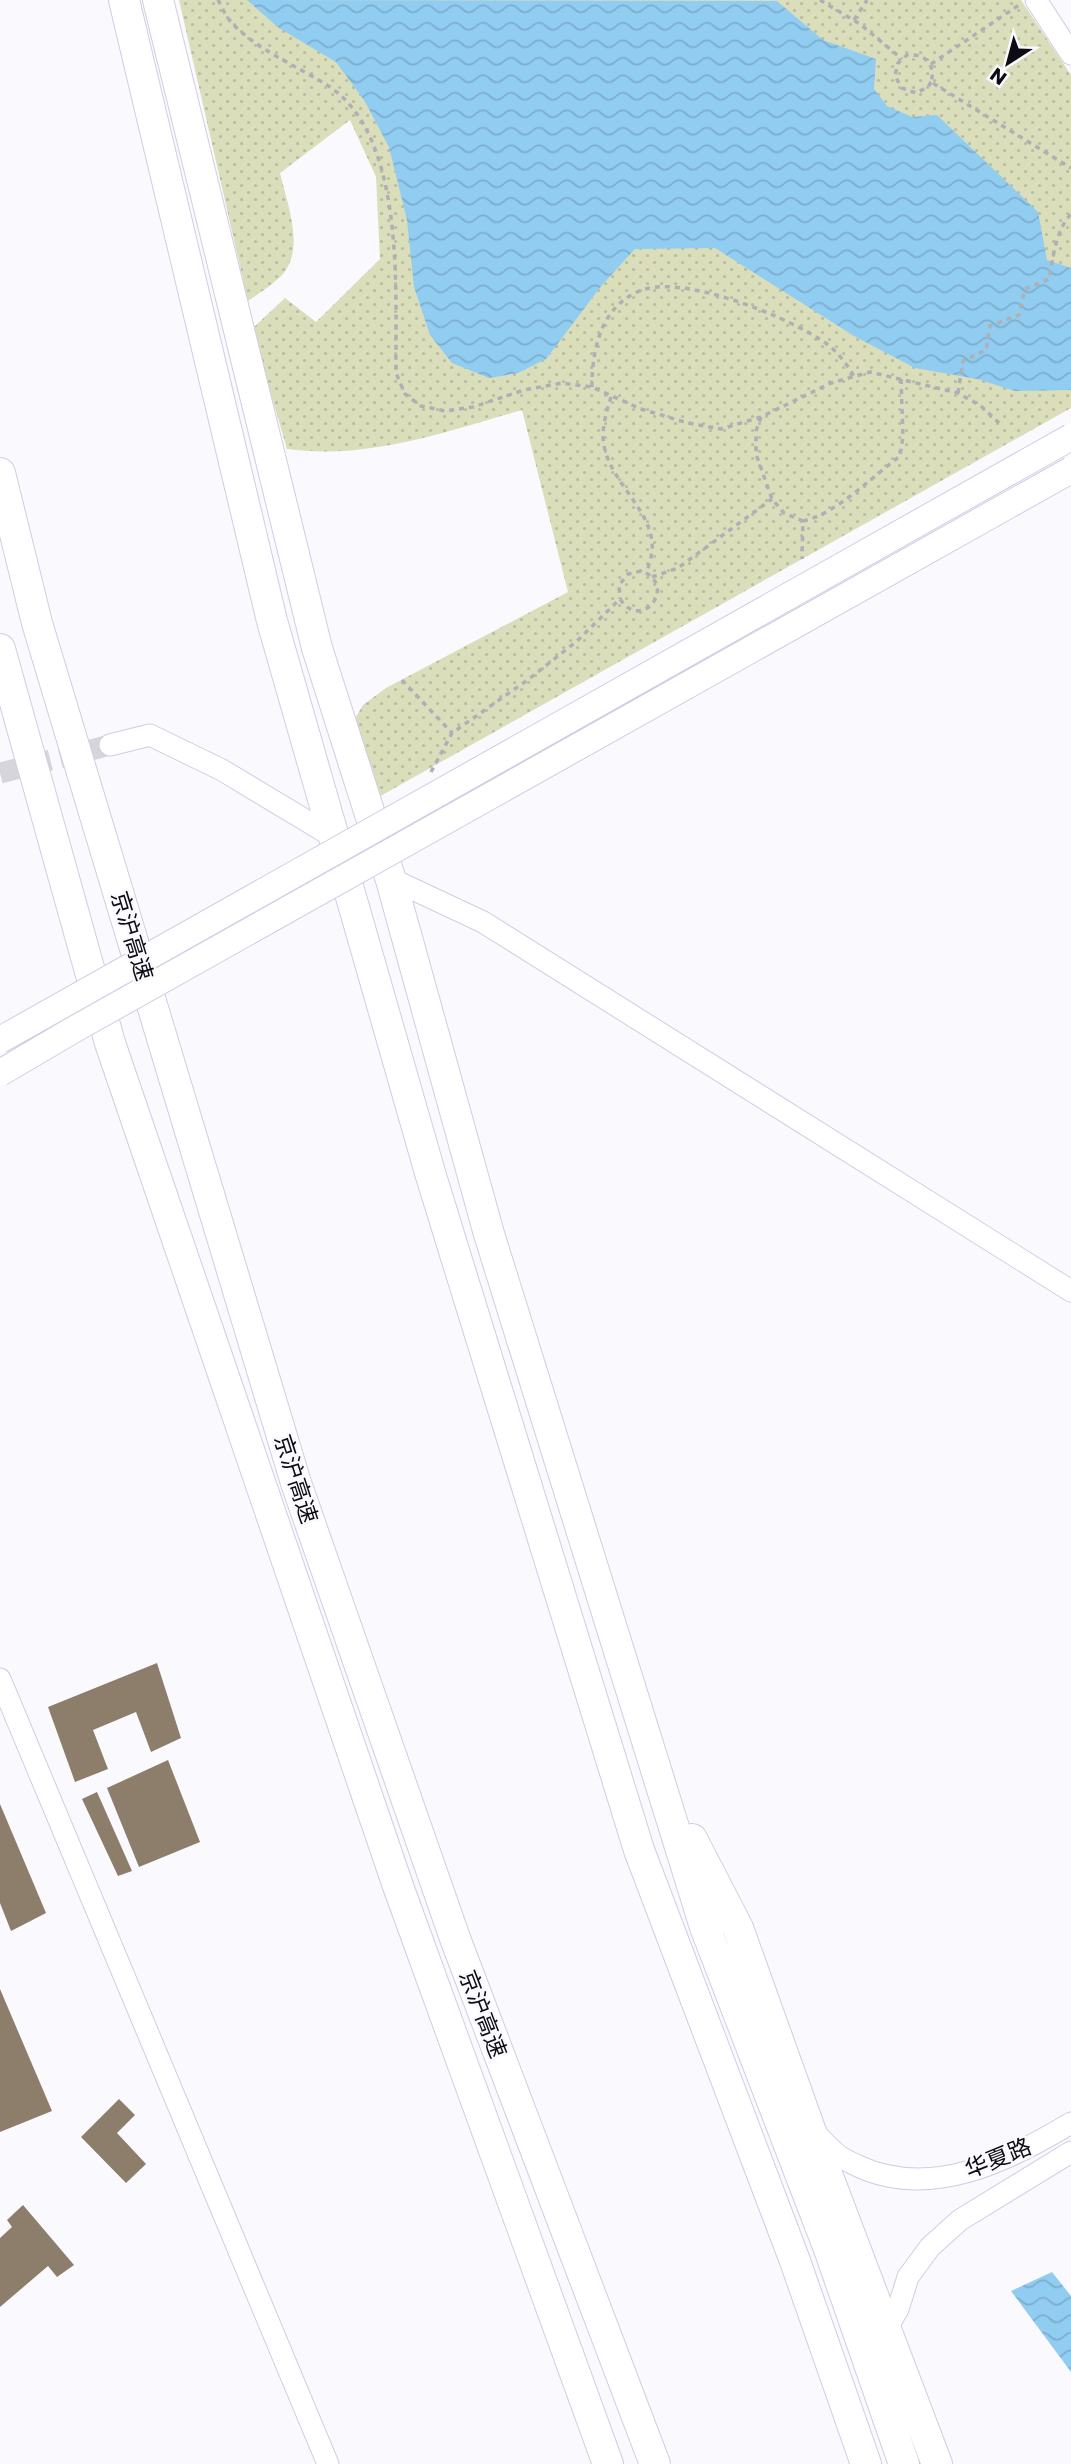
<svg xmlns="http://www.w3.org/2000/svg" width="1071" height="2464" viewBox="0 0 1071 2464" font-family="Poppins,'Noto Sans SC',sans-serif">
	<style>
		.grass { fill: url(#grass-dots) }
		.water { fill: url(#water-waves) }
		.building { fill: #8d7e6b }
		.lines { fill: none; stroke-linecap: round; stroke-linejoin: round }
		.minor-tunnel { stroke: #d6d5db; stroke-width: 21; stroke-dasharray: 21 10; stroke-linecap: butt }
		.minor-casing { stroke: #d2cce4; stroke-width: 23 }
		.highway-casing { stroke: #d2cce4; stroke-width: 32 }
		.path { stroke: #b0afb5; stroke-width: 3.5; stroke-dasharray: 5 5; stroke-linecap: butt }
		.minor { stroke: #fff; stroke-width: 21 }
		.highway { stroke: #fff; stroke-width: 30 }
		.major-bridge-casing { stroke: #d2cce4; stroke-width: 28; stroke-linecap: butt }
		.major-bridge { stroke: #fff; stroke-width: 26 }
		.labels { text-anchor: middle; dominant-baseline: central; stroke-width: 5; stroke-linejoin: round; paint-order: stroke }
		.street-label { font-size: 23px; fill: #0d0b13; stroke: #faf9fe }
	</style>
	<defs>
		<pattern id="grass-dots" width="8" height="8" patternUnits="userSpaceOnUse" patternTransform="scale(1.75)"><rect width="8" height="8" fill="#dadeba"/><path d="M2 2h.1M6 6h.1" fill="none" stroke="#babd9f" stroke-width="1.8" stroke-linecap="round"/></pattern>
		<pattern id="water-waves" width="16" height="10" patternUnits="userSpaceOnUse" patternTransform="scale(1.75)"><rect width="16" height="10" fill="#91ccf1"/><path d="M0 5q4-4 8 0t8 0" fill="none" stroke="#7caece"/></pattern>
	</defs>
	<rect width="100%" height="100%" fill="#faf9fe"/>
	<path class="grass" d="M179 0H1021L1071 75V408L375 799 353 722 363 705 386 688 568 592 522 410C444 432 368 460 287 449L252 329 285 298 316 322 380 259 376 177 350 120 280 173C287 203 305 248 283 274 274 284 259 293 248 301Z"/>
	<path class="water" d="M247 0 777 1 823 40 876 59 874 89 887 106 912 117 937 115 1038 212 1047 260 1071 268V390L1015 391 977 379 915 368 854 336 715 248 635 249 602 285 546 359 518 373 489 378 452 363 430 335 414 287 407 220 389 147 364 100 336 62 279 28Z
		M1052 2272 1071 2296V2372L1011 2291Z"/>
	<path class="building" d="M157 1663 181 1738 151 1752 136 1712 93 1730 108 1769 75 1782 48 1707Z
		M168 1760 200 1842 139 1867 107 1788Z
		M97 1792 132 1871 118 1876 82 1799Z
		M0 1804 46 1913 11 1931 0 1903Z
		M0 1989 52 2111 0 2132Z
		M119 2099 135 2115 117 2133 146 2164 126 2183 81 2137Z
		M23 2205 74 2265 57 2277 48 2266 0 2307V2238L12 2227 7 2220Z"/>
	<g class="lines">
		<path class="minor-tunnel" d="M0 773 110 745"/>
		<defs>
			<path id="minor" d="M1036 0 1071 54
				M110 745 150 735 222 770 340 841
				M385 876 483 922 1071 1291
				M0 1679 328 2464
				M816 2134C823 2141 831 2150 839 2156 845 2160 852 2163 858 2166 931 2200 1008 2161 1071 2123
				M887 2328 898 2309 908 2277 930 2247 960 2220 1071 2152"/>
			<path id="highway" d="M124 0 272 621 431 1176 639 1850 795 2261 866 2464
				M158 0 317 648 391 880 489 1234 705 1927 829 2249 904 2464
				M0 473 37 623 296 1483 456 1941 655 2464
				M0 649 110 1043 398 1886 608 2464
				M692 1839 738 1928 810 2129 937 2464"/>
		</defs>
		<use href="#minor" class="minor-casing"/>
		<use href="#highway" class="highway-casing"/>
		<path class="path" d="M218 0C222 7 226 17 232 23 258 51 298 66 330 87 406 139 395 291 396 373L405 394 421 406 445 411 473 407 524 390 562 383 592 387 641 409 688 423 721 429 761 417 831 383 870 372 958 393 981 406 999 423
			M820 0 860 24 902 59
			M854 20 867 0
			M931 64 1019 5
			M931 82 928 87 916 93 902 88 895 76 898 63 907 55C925 53 936 65 931 82L1071 168
			M592 387C592 351 600 309 637 292 679 271 791 318 827 344 838 352 847 365 854 376
			M958 393 963 361 986 350 990 326 1019 315 1025 289 1049 279C1053 257 1056 230 1071 214
			M611 397C606 413 600 433 605 450 614 486 656 514 652 552 651 559 648 566 647 573
			M761 417 756 431V454L772 499 784 513 803 521 802 559
			M803 521C836 514 872 477 900 456L903 437 901 379
			M652 577 678 568 772 499
			M402 680 452 733
			M431 772 452 733 529 679 577 641 620 599C642 633 679 584 641 571L628 574 619 585 620 599"/>
		<use href="#minor" class="minor"/>
		<use href="#highway" class="highway"/>
		<defs>
			<path id="major-bridge" d="M0 1040 1071 437
				M0 1073 73 1030 1071 470"/>
		</defs>
		<use href="#major-bridge" class="major-bridge-casing"/>
		<use href="#major-bridge" class="major-bridge"/>
	</g>
	<g class="labels">
		<g class="street-label">
			<text transform="translate(132 936) rotate(73)">京沪高速</text>
			<text transform="translate(296 1479) rotate(72)">京沪高速</text>
			<text transform="translate(483 2014) rotate(69)">京沪高速</text>
			<text transform="translate(998 2158) rotate(-22)">华夏路</text>
		</g>
	</g>
	<g transform="translate(1008 63) rotate(216)" stroke="#faf9fe" stroke-width="5" paint-order="stroke">
	<path d="M0-5L12 26L0 18L-12 26Z" fill="#0d0b13"/>
	<text y="-10" font-size="19" font-weight="bold" text-anchor="middle" fill="#0d0b13">N</text>
	</g>
</svg>
